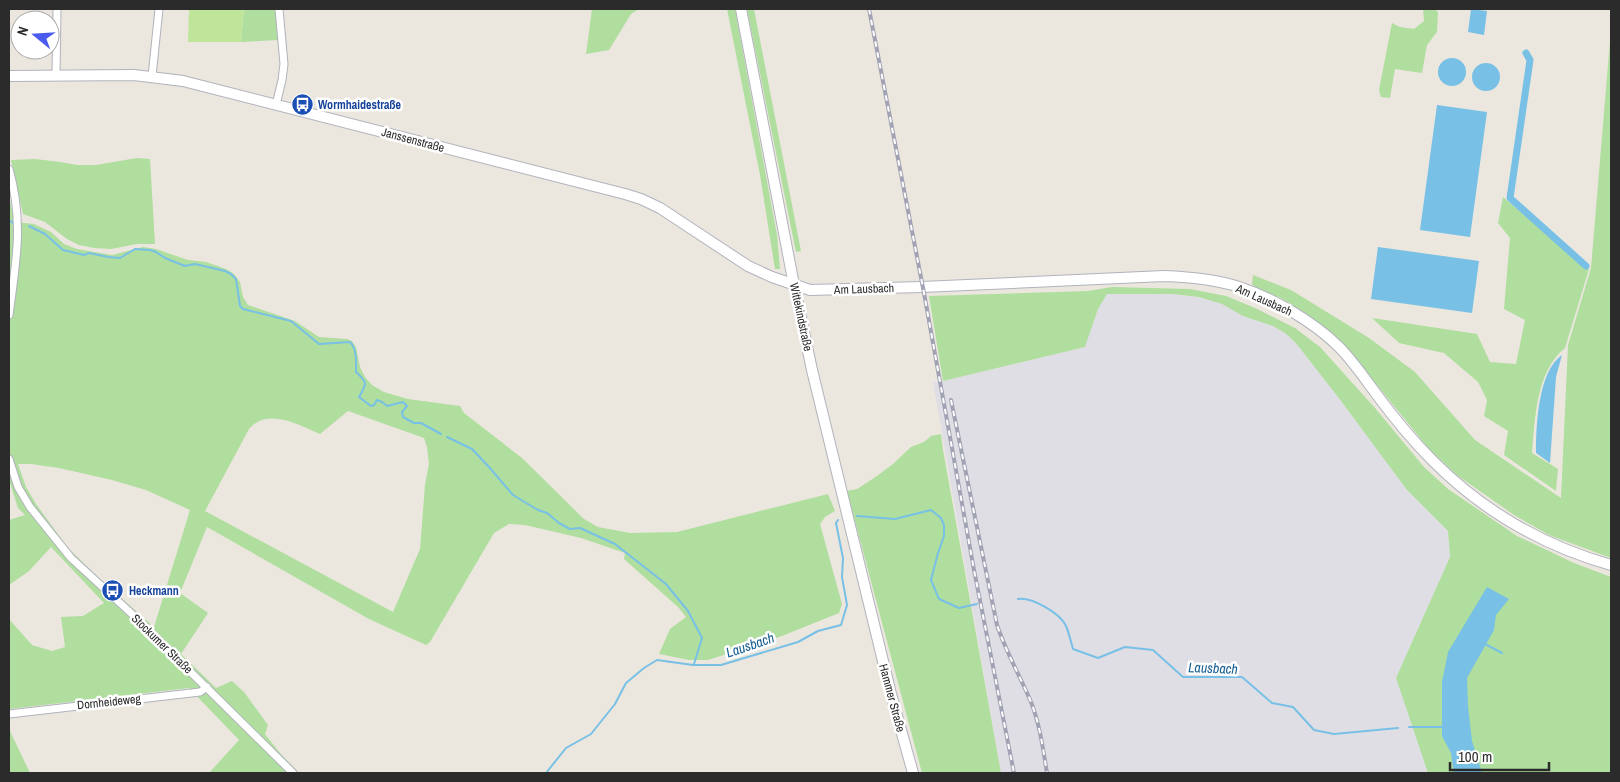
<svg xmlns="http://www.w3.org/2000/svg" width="1620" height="782" viewBox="0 0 1620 782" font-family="'Archivo Narrow',sans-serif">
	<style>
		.industrial { fill: #e0dee5 }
		.green { fill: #afde9e; fill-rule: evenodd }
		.pitch { fill: #bfe59b }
		.water { fill: #78c0e6 }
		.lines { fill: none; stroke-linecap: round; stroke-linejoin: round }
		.stream { stroke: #78c0e6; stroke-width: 2 }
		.canal { stroke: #78c0e6; stroke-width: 7 }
		.street-casing { stroke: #b1b3bd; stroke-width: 9 }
		.secondary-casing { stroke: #b1b3bd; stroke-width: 12 }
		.street { stroke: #fff; stroke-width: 7 }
		.secondary { stroke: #fff; stroke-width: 10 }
		.rail-casing { stroke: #a1a2b3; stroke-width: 4 }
		.rail { stroke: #fff; stroke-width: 2; stroke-dasharray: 5.5; stroke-linecap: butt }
		.labels { text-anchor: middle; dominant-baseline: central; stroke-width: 5; stroke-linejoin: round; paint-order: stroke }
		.transit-label { font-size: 12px; font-weight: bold; fill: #164399; stroke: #fff; text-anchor: start }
		.street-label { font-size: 12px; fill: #2b2b2b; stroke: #fff }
		.water-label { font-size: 14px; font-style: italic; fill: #175e92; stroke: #fff }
	</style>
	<rect width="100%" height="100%" fill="#ebe7de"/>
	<path class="industrial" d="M1121 293 1173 294 1199 297 1222 304 1243 316 1273 326 1285 333 1295 342 1338 397 1407 490 1448 531 1450 557 1396 678 1428 773H1001L933 382 943 381 1084 347 1098 309 1107 294Z"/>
	<path class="green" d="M244 9H275L278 40 241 42Z
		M592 9H639L631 14 609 50 586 54Z
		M727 9H735L777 235 780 269H775L760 175Z
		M747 9H754L801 251 796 252Z
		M1423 9H1435L1438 12 1437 32 1427 45 1422 73 1395 69 1390 98 1381 97 1379 90 1392 23 1400 27 1414 29 1424 21Z
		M1611 29V558L1549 535 1514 515 1457 475 1429 449 1342 342 1304 312 1279 297 1258 291 1252 284 1253 275 1291 290 1369 338 1415 372 1475 440 1561 498 1568 345 1591 268Z
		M137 158 150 159 155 244H137L111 249 94 248 79 245 67 239 45 222 23 214 11 160 35 159 60 162 77 165H96Z
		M9 197 15 222 34 224 51 232 64 244 77 249 112 255 143 247 156 249 188 260 206 262 226 269 234 274 240 282 243 297 248 305 295 321 319 337 347 339 352 341 356 347 360 367 365 377 372 385 384 392 408 399 460 406 464 413 522 458 584 519 598 527 630 533 677 532 828 494 835 511 825 517 820 524 842 604 839 613 782 636 708 660H689L659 654 670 629 686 617 678 607 624 559 625 553 581 538 525 525 509 524 494 533 430 642 426 645 369 619 207 527 180 593 208 613 181 654 216 688 232 681 244 692 268 725 265 734 280 753 299 773H209L239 740 189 688 9 709V619L32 645 52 651 65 647 61 617 83 616 104 603 51 547 29 571 9 585V520L25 515 18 508 9 480ZM348 411 424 438 427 447 429 464 425 485 420 549 393 612 205 511 249 429C267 407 299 425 320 434ZM18 464H31L59 468 112 480 146 490 190 510 154 627 102 581 68 548 36 504 26 487Z
		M1503 197 1589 269 1565 348C1536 371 1535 419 1532 453L1558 469 1556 491 1504 455 1508 431 1484 416 1487 400 1478 382 1444 353 1399 343 1372 318 1477 334 1490 362 1516 364 1525 320 1504 309 1510 238 1498 223Z
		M1112 287 1190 289 1226 296 1255 308 1295 328 1320 347 1375 408 1424 467 1448 489 1517 536 1574 563 1611 577V773H1428L1396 678 1450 557 1448 531 1407 490 1338 397 1295 342 1285 333 1273 326 1243 316 1222 304 1199 297 1173 294H1107L1098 309 1085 347 943 381 929 296 1088 291Z
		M941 434 943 450 1001 773H922L847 491 857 489 877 476 893 464 911 447 924 442 931 436Z
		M9 729 30 773H9Z"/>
	<path class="pitch" d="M189 9H244L241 42H188Z"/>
	<path class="water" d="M1471 9 1487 11 1484 35 1468 32Z
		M1438 72a14 14 0 1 1 28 0a14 14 0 1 1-28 0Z
		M1472 77a14 14 0 1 1 28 0a14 14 0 1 1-28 0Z
		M1437 105 1487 112 1470 237 1420 230Z
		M1378 247 1479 261 1472 313 1371 299Z
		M1562 355 1556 377 1550 463 1536 453C1536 426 1538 371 1562 355Z
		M1487 587 1509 599 1496 615 1494 630 1467 678 1468 706 1472 741 1482 773H1454L1451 753 1442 736V682L1448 652Z"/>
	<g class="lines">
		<path class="stream" d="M9 220 13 223
			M29 226 45 234 63 250 84 255 89 253 108 257 120 258 135 249 150 250 156 252 165 258 185 266 195 264 225 271 231 274 236 279 240 306 243 309 291 321 319 344 350 342C357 349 356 361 356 372 368 383 367 383 359 397L371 406 374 405 377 400 382 402 387 406 403 402 407 406 402 412 403 417 414 423H421L441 434
			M447 437 472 449 489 467 513 495 538 510 547 513 559 523 570 529 580 528 615 544 666 584 688 611 702 638 694 664
			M857 516 895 519 931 510 941 518 944 525V536L938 553 931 580 939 599 959 608 977 604
			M1018 599C1032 597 1060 613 1066 626 1069 633 1071 642 1073 649L1098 658 1125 647 1153 650 1183 677H1242L1272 703 1293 707 1314 730 1334 734 1398 728
			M1485 644 1502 653
			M1409 727H1442L1443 725
			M546 773 566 748 591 734 615 704 626 683 644 668 657 660 693 665H721L798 642 818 631 841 625 847 605 842 577 843 558 836 523 838 520"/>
		<path class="canal" d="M1526 53 1530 60 1510 198 1586 266"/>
		<defs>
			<path id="street" d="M56 75 57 9
				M152 76 159 9
				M276 105 282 80 284 64 279 9
				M9 169C24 222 16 262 9 315
				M9 459 18 487 30 507 71 558 132 614 293 773
				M9 714 200 692 207 687"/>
			<path id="secondary" d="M741 9 794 285 812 370 891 694 913 773
				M9 76 134 75 183 81 625 194 641 199 660 208 748 266 772 277 810 290 922 287 1164 276C1190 277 1215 279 1239 287 1273 298 1314 322 1339 347 1353 361 1365 379 1377 395 1394 418 1413 441 1433 461 1483 511 1544 546 1611 565"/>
		</defs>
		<use href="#street" class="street-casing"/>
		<use href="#secondary" class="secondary-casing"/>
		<use href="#street" class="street"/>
		<use href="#secondary" class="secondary"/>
		<defs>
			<path id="rail" d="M869 9 924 293 974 570 1014 773
				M951 400 997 625C1006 652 1020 676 1031 702 1040 725 1043 749 1047 773"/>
		</defs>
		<use href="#rail" class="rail-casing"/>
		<use href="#rail" class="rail"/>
	</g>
	<defs>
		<symbol id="bus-disc" viewBox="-11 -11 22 22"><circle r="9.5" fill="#1a4fb4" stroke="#fff"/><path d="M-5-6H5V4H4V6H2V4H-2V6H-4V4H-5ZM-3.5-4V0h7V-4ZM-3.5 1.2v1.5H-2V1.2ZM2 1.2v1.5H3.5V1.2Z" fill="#fff"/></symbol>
	</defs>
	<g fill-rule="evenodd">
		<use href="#bus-disc" x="290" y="92" width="25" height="25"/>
		<use href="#bus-disc" x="100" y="578" width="25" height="25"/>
	</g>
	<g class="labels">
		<g class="transit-label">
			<text x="318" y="105">Wormhaidestraße</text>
			<text x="129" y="591">Heckmann</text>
		</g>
		<g class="street-label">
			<text transform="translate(413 140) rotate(15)">Janssenstraße</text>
			<text transform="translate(864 289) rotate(-2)">Am Lausbach</text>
			<text transform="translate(1264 300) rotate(24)">Am Lausbach</text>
			<text transform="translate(801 317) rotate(78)">Wittekindstraße</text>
			<text transform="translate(162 644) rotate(44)">Stockumer Straße</text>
			<text transform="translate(892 698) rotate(75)">Hammer Straße</text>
			<text transform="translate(109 702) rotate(-6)">Dornheideweg</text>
		</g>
		<g class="water-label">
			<text transform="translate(750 645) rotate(-19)">Lausbach</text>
			<text transform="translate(1213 668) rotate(2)">Lausbach</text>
		</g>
	</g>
	<rect width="1620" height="782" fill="none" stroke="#2b2b2b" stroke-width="20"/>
	<g transform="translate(35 35) rotate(288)"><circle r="24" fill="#ffffff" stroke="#aaaaaa"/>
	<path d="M0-4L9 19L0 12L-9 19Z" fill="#4a5bed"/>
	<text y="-8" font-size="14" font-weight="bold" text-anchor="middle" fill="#2b2b2b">N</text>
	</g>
	<path d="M1450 762v8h99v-8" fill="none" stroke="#2b2b2b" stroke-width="2.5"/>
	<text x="1458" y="762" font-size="15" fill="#2b2b2b" stroke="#ffffff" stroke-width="4" paint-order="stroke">100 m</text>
</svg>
